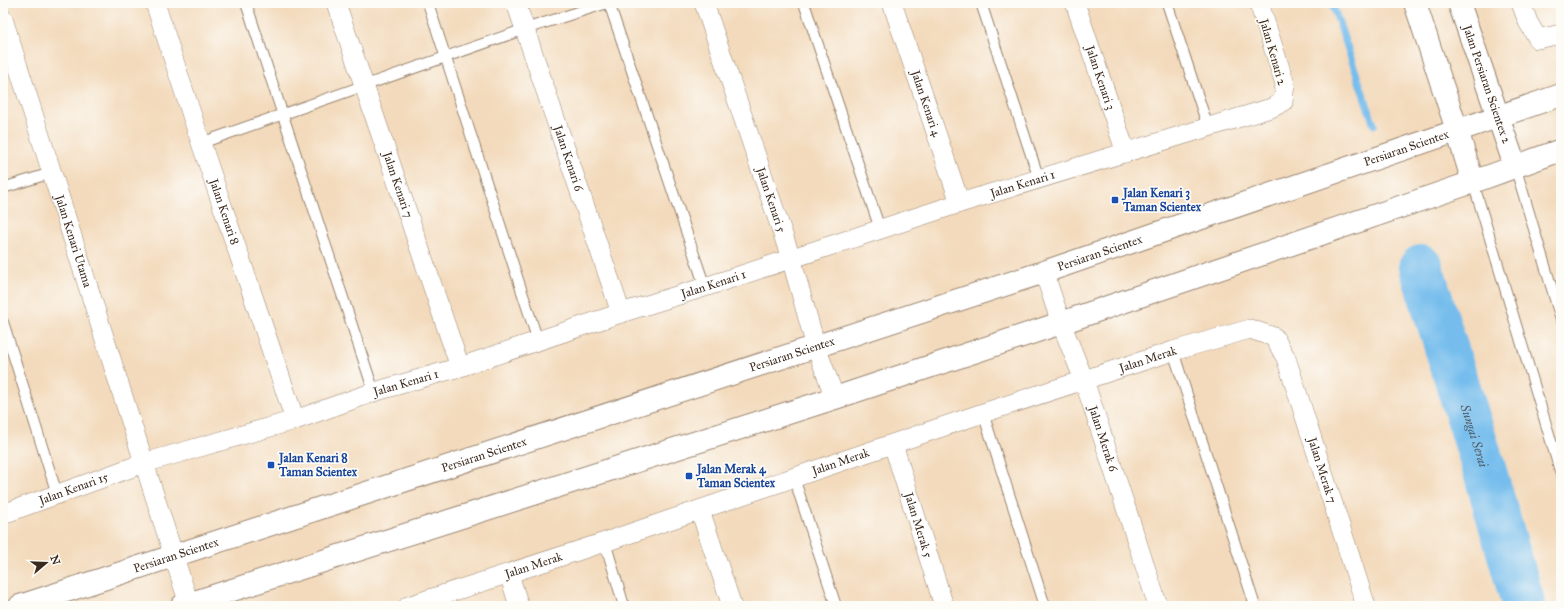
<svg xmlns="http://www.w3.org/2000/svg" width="1564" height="609" viewBox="0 0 1564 609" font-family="'IM FELL Great Primer',serif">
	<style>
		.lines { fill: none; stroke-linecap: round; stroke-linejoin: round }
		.stream { stroke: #76bded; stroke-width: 7 }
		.river { stroke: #76bded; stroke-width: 44 }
		.service-casing { stroke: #97826d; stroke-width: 12 }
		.minor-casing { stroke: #97826d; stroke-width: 20 }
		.tertiary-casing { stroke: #97826d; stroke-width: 24 }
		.service { stroke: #fff; stroke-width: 10 }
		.minor { stroke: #fff; stroke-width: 19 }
		.tertiary { stroke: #fff; stroke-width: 22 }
		.transit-dot { fill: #1a4fb4; stroke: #fdfcf7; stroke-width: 1.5 }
		.labels { text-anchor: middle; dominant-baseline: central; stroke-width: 3.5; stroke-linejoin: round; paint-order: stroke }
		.street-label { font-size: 12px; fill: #3b2a1e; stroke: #fdfcf7 }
		.transit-label { font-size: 12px; font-weight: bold; fill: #164399; stroke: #fdfcf7; text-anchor: start }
		.water-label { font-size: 13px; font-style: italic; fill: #505d66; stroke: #fdfcf7 }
	</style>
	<rect width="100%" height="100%" fill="#fdfcf7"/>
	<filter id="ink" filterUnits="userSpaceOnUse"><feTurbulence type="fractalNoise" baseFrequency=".025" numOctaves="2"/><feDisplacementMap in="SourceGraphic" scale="8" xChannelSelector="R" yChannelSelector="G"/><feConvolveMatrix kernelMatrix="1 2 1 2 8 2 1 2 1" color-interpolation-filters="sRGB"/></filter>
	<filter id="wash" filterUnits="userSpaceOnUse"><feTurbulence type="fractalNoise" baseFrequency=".012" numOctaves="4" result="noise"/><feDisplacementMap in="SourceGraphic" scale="16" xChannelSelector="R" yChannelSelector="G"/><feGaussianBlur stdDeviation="0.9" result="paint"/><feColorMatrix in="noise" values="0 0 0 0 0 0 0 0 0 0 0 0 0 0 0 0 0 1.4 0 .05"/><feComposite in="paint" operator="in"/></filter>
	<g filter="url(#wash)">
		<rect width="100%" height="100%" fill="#f3dabc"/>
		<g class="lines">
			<path class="stream" d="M1332 3 1374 125"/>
			<path class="river" id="s1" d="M1421 267 1483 465 1524 606"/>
		</g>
	</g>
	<g filter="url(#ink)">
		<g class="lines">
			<defs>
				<path id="service" d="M246 3 374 392
					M428 3 538 341
					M609 3 705 287
					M804 3 880 229
					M981 3 1039 179
					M1167 3 1208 127
					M201 143 525 29 607 3
					M1515 166 1561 319
					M1473 182 1561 474
					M3 188 51 173
					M3 322 57 494
					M1173 351 1255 606
					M983 413 1045 606
					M794 478 836 606
					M605 542 624 606"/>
				<g id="minor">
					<path id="s2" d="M155 3 201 143 295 420"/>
					<path id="s3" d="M336 3 460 367"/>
					<path id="s4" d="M516 3 621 313"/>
					<path id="s5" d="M704 3 791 258 816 347 835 398"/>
					<path id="s6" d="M892 3 960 203"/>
					<path id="s7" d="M1075 3 1126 153"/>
					<path d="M1521 3 1528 22 1538 39 1561 34"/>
					<path id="s8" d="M3 19 189 604"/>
					<path id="s9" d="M1044 272 1061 323 1084 380 1158 606"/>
					<path id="s10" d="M893 444 944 606"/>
					<path d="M700 510 732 606"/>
					<path id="s11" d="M3 514 144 463 295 420 374 392 460 367 621 313 705 287 960 203 1271 108 1283 102 1285 84 1259 3"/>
					<path d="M509 574 519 606"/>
					<path id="s12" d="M408 606 605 542 983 413 1173 351 1250 329 1274 337 1286 358 1366 606"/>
				</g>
				<g id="tertiary">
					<path d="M1415 3 1457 130 1473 182"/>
					<path id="s13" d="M1459 3 1515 166"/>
					<path id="s14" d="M20 606 1044 272 1561 95"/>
					<path d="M182 606 835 398 1061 323 1473 182 1561 150"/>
				</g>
			</defs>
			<use href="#service" class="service-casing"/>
			<use href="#minor" class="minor-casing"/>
			<use href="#tertiary" class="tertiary-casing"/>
			<use href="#service" class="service"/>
			<use href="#minor" class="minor"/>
			<use href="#tertiary" class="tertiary"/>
		</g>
	</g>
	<g class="transit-dot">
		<rect x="1111" y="196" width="8" height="8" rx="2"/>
		<rect x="267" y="461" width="8" height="8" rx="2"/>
		<rect x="685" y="472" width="8" height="8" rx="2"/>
	</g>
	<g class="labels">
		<g class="street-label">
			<text transform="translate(1273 52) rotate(74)">Jalan Kenari 2</text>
			<text stroke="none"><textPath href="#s7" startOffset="79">Jalan Kenari 3</textPath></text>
			<text stroke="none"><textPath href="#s13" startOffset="86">Jalan Persiaran Scientex 2</textPath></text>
			<text stroke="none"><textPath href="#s6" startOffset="106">Jalan Kenari 4</textPath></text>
			<text stroke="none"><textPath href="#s14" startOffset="1460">Persiaran Scientex</textPath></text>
			<text stroke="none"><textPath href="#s4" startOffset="164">Jalan Kenari 6</textPath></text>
			<text stroke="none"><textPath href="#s11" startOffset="1072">Jalan Kenari 1</textPath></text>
			<text stroke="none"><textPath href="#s3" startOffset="192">Jalan Kenari 7</textPath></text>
			<text stroke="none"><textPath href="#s5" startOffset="208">Jalan Kenari 5</textPath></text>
			<text stroke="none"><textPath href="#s2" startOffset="220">Jalan Kenari 8</textPath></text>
			<text stroke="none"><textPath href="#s8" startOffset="233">Jalan Kenari Utama</textPath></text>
			<text stroke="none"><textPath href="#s14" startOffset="1136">Persiaran Scientex</textPath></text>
			<text stroke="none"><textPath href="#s11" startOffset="747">Jalan Kenari 1</textPath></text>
			<text stroke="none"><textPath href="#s14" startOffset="812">Persiaran Scientex</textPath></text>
			<text stroke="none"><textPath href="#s12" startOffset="780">Jalan Merak</textPath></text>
			<text stroke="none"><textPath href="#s11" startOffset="424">Jalan Kenari 1</textPath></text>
			<text stroke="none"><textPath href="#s9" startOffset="177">Jalan Merak 6</textPath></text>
			<text stroke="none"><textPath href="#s14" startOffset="488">Persiaran Scientex</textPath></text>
			<text stroke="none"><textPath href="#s12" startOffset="456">Jalan Merak</textPath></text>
			<text stroke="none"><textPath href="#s12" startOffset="1054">Jalan Merak 7</textPath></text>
			<text stroke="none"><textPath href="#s11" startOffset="75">Jalan Kenari 15</textPath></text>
			<text stroke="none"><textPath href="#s10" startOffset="85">Jalan Merak 5</textPath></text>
			<text stroke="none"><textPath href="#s14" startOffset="164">Persiaran Scientex</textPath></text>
			<text stroke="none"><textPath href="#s12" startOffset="132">Jalan Merak</textPath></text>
		</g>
		<g class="transit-label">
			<text x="1123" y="193">Jalan Kenari 3<tspan x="1123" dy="14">Taman Scientex</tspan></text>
			<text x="279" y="458">Jalan Kenari 8<tspan x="279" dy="14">Taman Scientex</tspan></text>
			<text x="697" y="469">Jalan Merak 4<tspan x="697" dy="14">Taman Scientex</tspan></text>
		</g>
		<g class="water-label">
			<text stroke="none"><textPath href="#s1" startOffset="177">Sungai Serai</textPath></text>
		</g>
	</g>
	<rect width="1564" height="609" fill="none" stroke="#fdfcf7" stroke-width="16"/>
	<g transform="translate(46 563) rotate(71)" stroke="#fdfcf7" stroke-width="3" paint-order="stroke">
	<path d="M0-3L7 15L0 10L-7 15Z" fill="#3b2a1e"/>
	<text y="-6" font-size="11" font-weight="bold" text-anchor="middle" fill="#3b2a1e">N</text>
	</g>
</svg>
